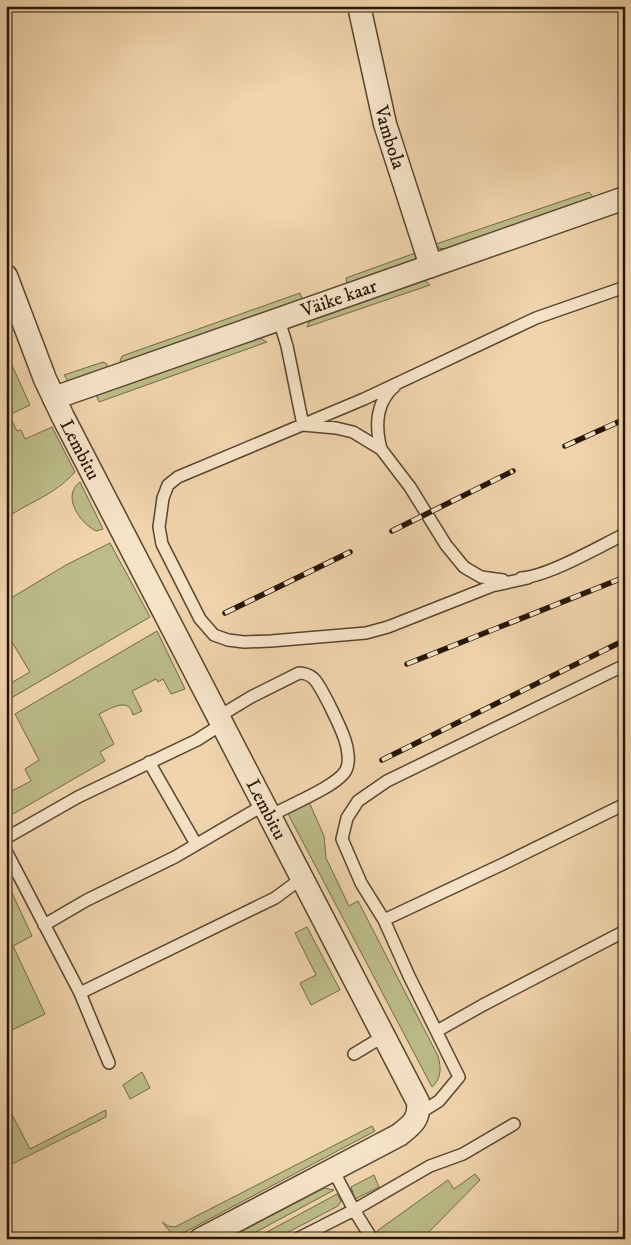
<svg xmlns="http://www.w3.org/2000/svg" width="631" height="1245" viewBox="0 0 631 1245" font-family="'IM FELL DW Pica',serif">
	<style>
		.green { fill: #bbbc88; stroke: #706946 }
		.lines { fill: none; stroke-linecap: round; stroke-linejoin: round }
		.service-casing { stroke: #57462e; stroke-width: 14 }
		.minor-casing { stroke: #57462e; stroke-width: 25 }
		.service { stroke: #f5e3c8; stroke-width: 11 }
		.minor { stroke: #f5e3c8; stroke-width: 22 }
		.rail-casing { stroke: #241604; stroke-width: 5.5 }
		.rail { stroke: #f5e3c8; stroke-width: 4; stroke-dasharray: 11; stroke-linecap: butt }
		.labels { text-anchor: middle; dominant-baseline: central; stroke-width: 4.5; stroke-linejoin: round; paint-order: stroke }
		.street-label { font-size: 19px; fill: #241604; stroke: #f5e3c8 }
	</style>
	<rect width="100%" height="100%" fill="#f0d4ab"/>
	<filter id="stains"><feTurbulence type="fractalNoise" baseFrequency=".004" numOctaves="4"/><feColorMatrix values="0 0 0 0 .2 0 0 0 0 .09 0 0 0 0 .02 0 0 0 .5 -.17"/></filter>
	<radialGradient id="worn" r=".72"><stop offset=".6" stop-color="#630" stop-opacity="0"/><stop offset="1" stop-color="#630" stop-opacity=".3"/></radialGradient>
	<path class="green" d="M589 192 593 197 446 249 437 248 433 245Z
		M418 252 416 258 413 260 347 284 346 278Z
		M419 281H426L430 285 307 327 310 320Z
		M300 293 302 299 122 362 120 361 122 356Z
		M258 337 267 342 99 402 96 395Z
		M103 362 107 364V368L68 381 64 375Z
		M11 363 30 405 9 415 17 431 21 430 25 439 52 427 75 472C53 496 31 501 6 518V365Z
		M80 482 103 529 96 531C80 523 61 496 80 482Z
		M110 543 150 617 6 701V686L30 672 6 632V601L66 565Z
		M157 631 185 689 171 694 163 679 158 682 156 679 132 691 142 711 133 715C129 696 110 709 99 714L114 744 100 752 105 761 6 818V794L31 781 25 769 39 760 15 714Z
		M309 802 324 836 326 858 349 906 358 901 438 1056C441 1067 442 1078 432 1087L287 812Z
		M6 880 32 936 13 946 45 1014 6 1033Z
		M307 927 340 990 311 1005 300 983 316 975 295 933Z
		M142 1072 150 1088 130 1099 123 1085Z
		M6 1103 30 1149 106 1110V1117L6 1167Z
		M372 1126 375 1131 185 1232 178 1234H172L162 1222 168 1226 175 1227Z
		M475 1174 480 1180 422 1239H382L377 1231 448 1180 454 1189Z
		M374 1175 379 1187 355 1199 351 1187Z
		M324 1188 334 1190 243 1239H231L230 1237Z
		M337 1194 341 1201 338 1206 275 1239H254Z"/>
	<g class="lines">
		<defs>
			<path id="service" d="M279 320 287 346 303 425 336 428 353 432 381 449 410 487 446 545 464 567 481 577 503 580
				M381 449C375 426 376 402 395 386
				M521 578C549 576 598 547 625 534
				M528 578 492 586 388 627 366 633 271 641 244 642 228 640 214 635 200 619 162 544 159 527 163 498 168 485 178 477 364 399 536 318 625 287
				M218 717 251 697 299 673C305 673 308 674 313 678 321 685 341 728 345 740 348 749 350 762 346 770 338 786 287 806 270 816
				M149 762 196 844
				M6 838 78 797 197 740 222 724
				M6 851 80 993 109 1063
				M384 920 361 883 342 839 347 818 358 801 387 781 625 665
				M44 925 87 900 175 857 264 805
				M80 993 275 898 302 878
				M437 1031 483 1005 625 931
				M354 1054 384 1036
				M418 1114 439 1101 459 1077 409 976 384 920 503 864 625 804
				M333 1170 354 1210 372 1239
				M297 1239 354 1210 430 1166 463 1154 514 1124"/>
			<g id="minor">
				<path id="s1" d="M359 6 385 124 431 266"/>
				<path id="s2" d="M6 276 45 379 63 417 418 1102C420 1119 412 1125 399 1135L201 1239"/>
				<path id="s3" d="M54 398 625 198"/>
			</g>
		</defs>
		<use href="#service" class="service-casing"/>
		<use href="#minor" class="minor-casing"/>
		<use href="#service" class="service"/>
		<use href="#minor" class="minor"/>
		<defs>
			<path id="rail" d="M565 446 625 419
				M392 531 513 471
				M225 613 350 552
				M407 664 625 577
				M382 760 625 640"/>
		</defs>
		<use href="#rail" class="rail-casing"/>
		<use href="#rail" class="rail"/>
	</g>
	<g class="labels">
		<g class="street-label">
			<text stroke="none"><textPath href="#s1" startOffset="135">Vambola</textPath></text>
			<text stroke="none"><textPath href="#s3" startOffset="302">Väike kaar</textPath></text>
			<text stroke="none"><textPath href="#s2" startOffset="189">Lembitu</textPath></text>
			<text stroke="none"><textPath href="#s2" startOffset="594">Lembitu</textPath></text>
		</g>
	</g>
	<rect width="631" height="1245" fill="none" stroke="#f0d4ab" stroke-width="25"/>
	<rect x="8" y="8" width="616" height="1230" fill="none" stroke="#241604" stroke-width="2.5"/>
	<rect x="12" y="12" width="606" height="1220" fill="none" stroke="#241604"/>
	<rect width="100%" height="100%" filter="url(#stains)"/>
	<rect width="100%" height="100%" fill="url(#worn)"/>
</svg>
